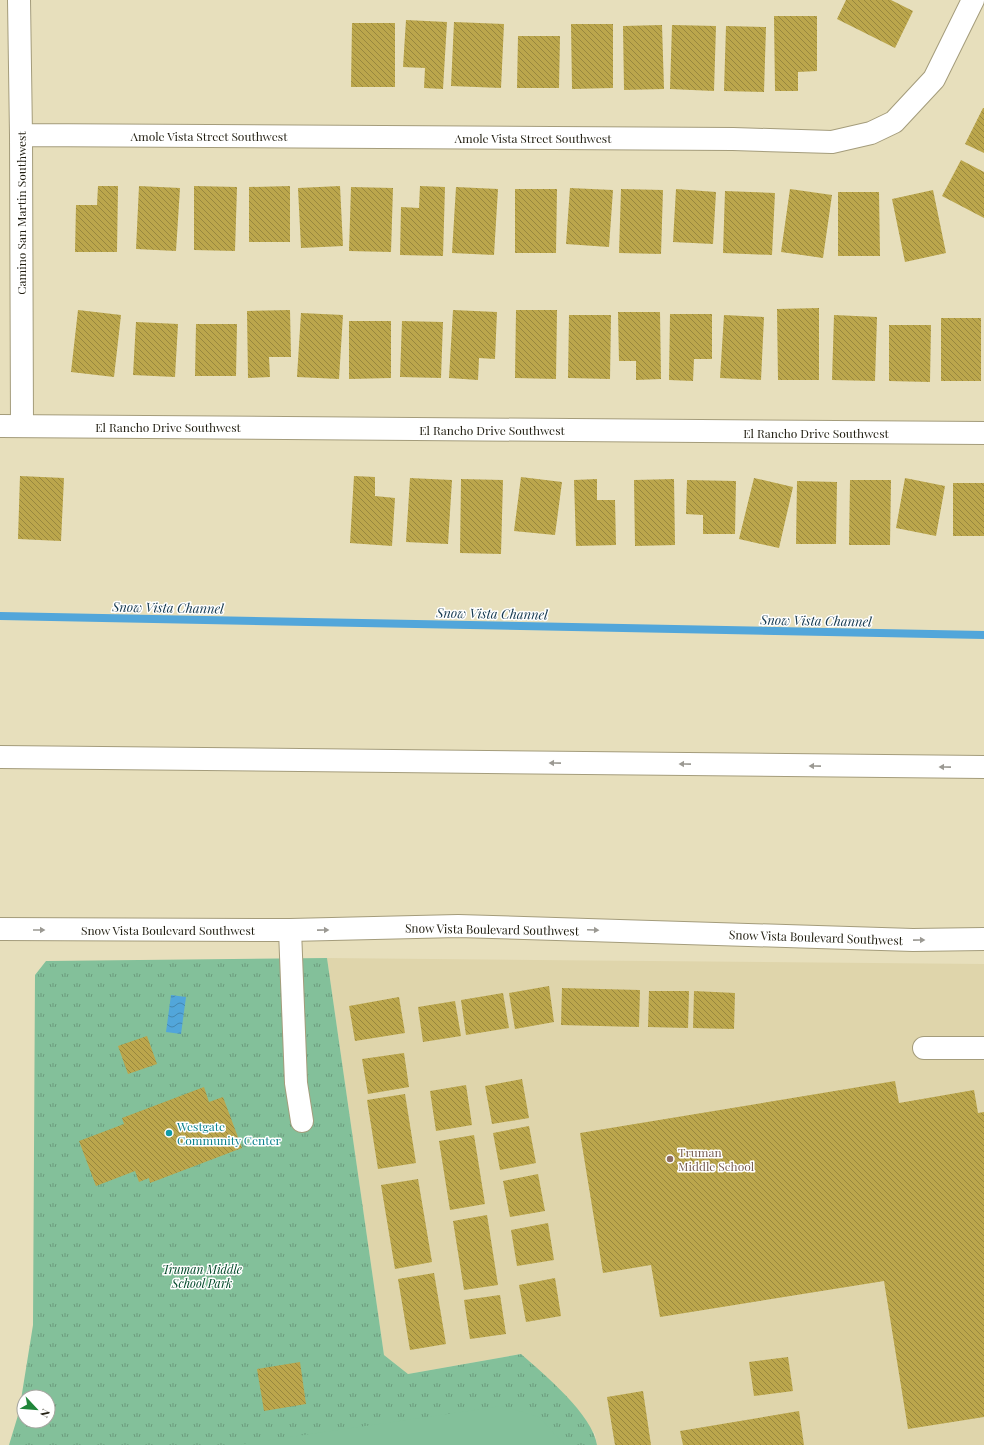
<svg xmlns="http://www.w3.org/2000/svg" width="984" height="1445" viewBox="0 0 984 1445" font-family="'Playfair Display',serif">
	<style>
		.built { fill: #dfd5ab }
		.park { fill: url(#park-tufts); fill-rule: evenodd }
		.pitch { fill: #83c09a }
		.water { fill: url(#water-waves) }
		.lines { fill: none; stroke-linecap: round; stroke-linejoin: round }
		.stream { stroke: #52a6da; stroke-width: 8 }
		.building { fill: url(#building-back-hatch) }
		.minor-casing { stroke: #a49c7b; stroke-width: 24 }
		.major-casing { stroke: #a49c7b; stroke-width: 24 }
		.minor { stroke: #fff; stroke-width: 22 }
		.major { stroke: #fff; stroke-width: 22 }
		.oneway { fill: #9b9993 }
		.culture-dot { fill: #0f9aa8; stroke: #fff; stroke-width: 1.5 }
		.education-dot { fill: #8d6e63; stroke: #fff; stroke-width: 1.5 }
		.labels { text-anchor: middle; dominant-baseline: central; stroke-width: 3; stroke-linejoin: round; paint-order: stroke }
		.street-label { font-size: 12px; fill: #201d10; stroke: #fff }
		.culture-label { font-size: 12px; fill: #0d838f; stroke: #fff; text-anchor: start }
		.education-label { font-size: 12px; fill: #785e54; stroke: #fff; text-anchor: start }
		.park-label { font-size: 12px; font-style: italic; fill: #004828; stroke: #fff }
		.water-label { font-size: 13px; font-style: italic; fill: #13374e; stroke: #fff }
	</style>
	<defs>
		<pattern id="park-tufts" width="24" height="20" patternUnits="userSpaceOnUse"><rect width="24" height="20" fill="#83c09a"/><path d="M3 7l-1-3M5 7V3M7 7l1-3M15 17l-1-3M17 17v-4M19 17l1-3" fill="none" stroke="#6b9b7c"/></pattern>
		<pattern id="water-waves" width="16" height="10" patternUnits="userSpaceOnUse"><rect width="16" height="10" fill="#52a6da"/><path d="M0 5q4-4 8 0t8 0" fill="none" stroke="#4487af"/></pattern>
		<pattern id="building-back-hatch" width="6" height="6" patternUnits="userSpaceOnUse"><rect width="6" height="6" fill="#bba64c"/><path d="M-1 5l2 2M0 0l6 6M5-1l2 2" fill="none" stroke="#98873e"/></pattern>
	</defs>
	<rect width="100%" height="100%" fill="#e7dfbc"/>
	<path class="built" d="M327 958 984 964V1445H597L595 1434 521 1354 408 1374 384 1355Z"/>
	<path class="park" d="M327 958 384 1355 408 1374 521 1354C544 1374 593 1415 597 1445H9L19 1412 33 1325 35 975 46 961ZM24 1397H48V1421H24Z"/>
	<path class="pitch" d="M502 1406 539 1417 565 1445H235Z"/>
	<path class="water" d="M171 995 186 997 181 1034 166 1032Z"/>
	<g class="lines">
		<path class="stream" d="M0 616 984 635"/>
	</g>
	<path class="building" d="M846 0H891L913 11 895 48 837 19Z
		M774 16H817V71L798 72V91H775Z
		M406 20 447 22 443 89 424 88 425 68 403 67Z
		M454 22 504 24 501 88 451 86Z
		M352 23H395V87H351Z
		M571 24H613V88L572 89Z
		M662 25 664 89 624 90 623 26Z
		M672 25 716 26 714 91 670 89Z
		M726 26 766 27 764 92 724 91Z
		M518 36H560L559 88H517Z
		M983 108H984V153L965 144Z
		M961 160 984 172V218L942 196Z
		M98 186H118L117 252H75L76 205H97Z
		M139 186 180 188 176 251 136 249Z
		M194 186 237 187 235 251 194 250Z
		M290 186V242H249V187Z
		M340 186 343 246 301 248 298 188Z
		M420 186 445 187 443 256 400 255 401 207 419 208Z
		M351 187 393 188 391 252 349 251Z
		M456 187 498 189 494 255 452 253Z
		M570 188 613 190 609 247 566 244Z
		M515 189H557L556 253H515Z
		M621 189 663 190 661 254 619 253Z
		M676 189 716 192 713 244 673 242Z
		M790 189 832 195 823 258 781 252Z
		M933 190 946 253 905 262 892 199Z
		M725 191 775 193 772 255 723 253Z
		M838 192H879L880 256H838Z
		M819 308V380H778L777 309Z
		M78 310 121 315 114 377 71 372Z
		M290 310 291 357H269L270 377 248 378 247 311Z
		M453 310 497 312 495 359 479 358 478 380 449 378Z
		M516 310H557L556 379 515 378Z
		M618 312H660L661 379 636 380V361H619Z
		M301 313 343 315 339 379 297 377Z
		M670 314H712V359H694L693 381 669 380Z
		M569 315H611L610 379 568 378Z
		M724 315 764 317 761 380 720 378Z
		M834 315 877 317 875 381 832 380Z
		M941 318H981V381H941Z
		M349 321H391V378L349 379Z
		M402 321 443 322 441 378 400 377Z
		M136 322 178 324 175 377 133 375Z
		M196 324H237L236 376H195Z
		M889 325H931L930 382 889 381Z
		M20 476 64 478 61 541 18 539Z
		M354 476 375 477V496L395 498 392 546 350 543Z
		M521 477 562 482 555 535 514 531Z
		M410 478 452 480 448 544 406 542Z
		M754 478 793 487 779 548 739 539Z
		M905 478 945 486 936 536 896 528Z
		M461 479 503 480 501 554 460 553Z
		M597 479V500H615L616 545 576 546 574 480Z
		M674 479 675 545 635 546 634 480Z
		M687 480 736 481 735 534H703V515L686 514Z
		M850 480H891L890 545H849Z
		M797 481 837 482 836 544H796Z
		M953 483H984V536H953Z
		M549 986 554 1022 515 1029 509 993Z
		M562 988 640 990 639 1027 561 1025Z
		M649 991H689L688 1028 648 1027Z
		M694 991 735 993 734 1029 693 1028Z
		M503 993 509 1028 466 1035 461 1000Z
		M399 997 405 1033 355 1041 349 1006Z
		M455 1001 461 1036 423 1042 418 1007Z
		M147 1036 157 1064 128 1074 118 1046Z
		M404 1053 409 1087 368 1094 362 1059Z
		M522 1079 529 1118 492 1124 485 1086Z
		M895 1081 899 1103 974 1090 978 1113 984 1112V1417L908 1429 884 1281 660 1317 651 1265 603 1273 580 1133Z
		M466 1085 472 1125 436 1131 430 1091Z
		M204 1087 209 1102 223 1097 242 1148 150 1183 149 1178 139 1182 135 1171 96 1186 79 1141 124 1124 122 1118Z
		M405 1094 416 1163 378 1169 367 1100Z
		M529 1126 536 1163 500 1170 493 1133Z
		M474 1135 485 1204 450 1210 439 1141Z
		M538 1174 545 1211 510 1217 503 1181Z
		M418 1179 432 1262 395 1269 381 1185Z
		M487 1215 498 1285 464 1290 453 1221Z
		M548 1223 554 1260 517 1266 511 1230Z
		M434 1273 446 1344 410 1350 398 1279Z
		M555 1278 561 1316 526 1322 519 1285Z
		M500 1295 506 1334 470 1339 464 1300Z
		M788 1357 793 1391 754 1396 749 1362Z
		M300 1362 306 1404 264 1411 257 1369Z
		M643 1391 651 1445H615L607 1397Z
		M799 1411 804 1445H683L680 1431Z"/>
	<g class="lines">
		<defs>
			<path id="minor" d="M19 0 21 135 22 426
				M21 135 733 139 832 142 871 133 894 122 934 79 973 0
				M0 426 984 433
				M290 930 296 1083 302 1121
				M924 1048H984"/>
			<path id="major" d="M0 757 984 767
				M0 929 290 930 458 926 913 940 984 939"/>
		</defs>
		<use href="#minor" class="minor-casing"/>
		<use href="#major" class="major-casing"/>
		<use href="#minor" class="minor"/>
		<use href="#major" class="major"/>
	</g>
	<defs><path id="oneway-solid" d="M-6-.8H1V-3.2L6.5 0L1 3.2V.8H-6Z"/></defs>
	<g class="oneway">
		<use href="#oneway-solid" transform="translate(555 763) rotate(-179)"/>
		<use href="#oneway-solid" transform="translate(685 764) rotate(-179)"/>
		<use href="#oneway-solid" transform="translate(815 766) rotate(-179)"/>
		<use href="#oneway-solid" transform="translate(945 767) rotate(-179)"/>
		<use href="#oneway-solid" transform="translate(39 930)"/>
		<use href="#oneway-solid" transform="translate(323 930) rotate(-1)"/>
		<use href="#oneway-solid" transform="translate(593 930) rotate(2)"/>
		<use href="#oneway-solid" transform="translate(919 940) rotate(-1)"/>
	</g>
	<circle class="culture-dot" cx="169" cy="1133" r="4"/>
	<circle class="education-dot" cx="670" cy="1159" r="4"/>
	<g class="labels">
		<g class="street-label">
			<text x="209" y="136">Amole Vista Street Southwest</text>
			<text x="533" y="138">Amole Vista Street Southwest</text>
			<text transform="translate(21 213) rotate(-90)">Camino San Martin Southwest</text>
			<text x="168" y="427">El Rancho Drive Southwest</text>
			<text x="492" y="430">El Rancho Drive Southwest</text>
			<text x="816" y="433">El Rancho Drive Southwest</text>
			<text transform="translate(492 929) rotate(1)">Snow Vista Boulevard Southwest</text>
			<text x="168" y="930">Snow Vista Boulevard Southwest</text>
			<text transform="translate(816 937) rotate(2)">Snow Vista Boulevard Southwest</text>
		</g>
		<g class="culture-label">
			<text x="177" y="1126">Westgate<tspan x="177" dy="14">Community Center</tspan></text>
		</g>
		<g class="education-label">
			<text x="678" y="1152">Truman<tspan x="678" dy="14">Middle School</tspan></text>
		</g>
		<g class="park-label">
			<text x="202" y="1269">Truman Middle<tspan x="202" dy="14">School Park</tspan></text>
		</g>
		<g class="water-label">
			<text transform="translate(168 607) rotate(1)">Snow Vista Channel</text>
			<text transform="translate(492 613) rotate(1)">Snow Vista Channel</text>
			<text transform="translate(816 620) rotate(1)">Snow Vista Channel</text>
		</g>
	</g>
	<g transform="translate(36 1409) rotate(116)"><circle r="19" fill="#ffffff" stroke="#a6a59f"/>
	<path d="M0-3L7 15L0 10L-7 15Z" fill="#20863a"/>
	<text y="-6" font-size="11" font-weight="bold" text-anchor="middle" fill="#201d10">N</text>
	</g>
</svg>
